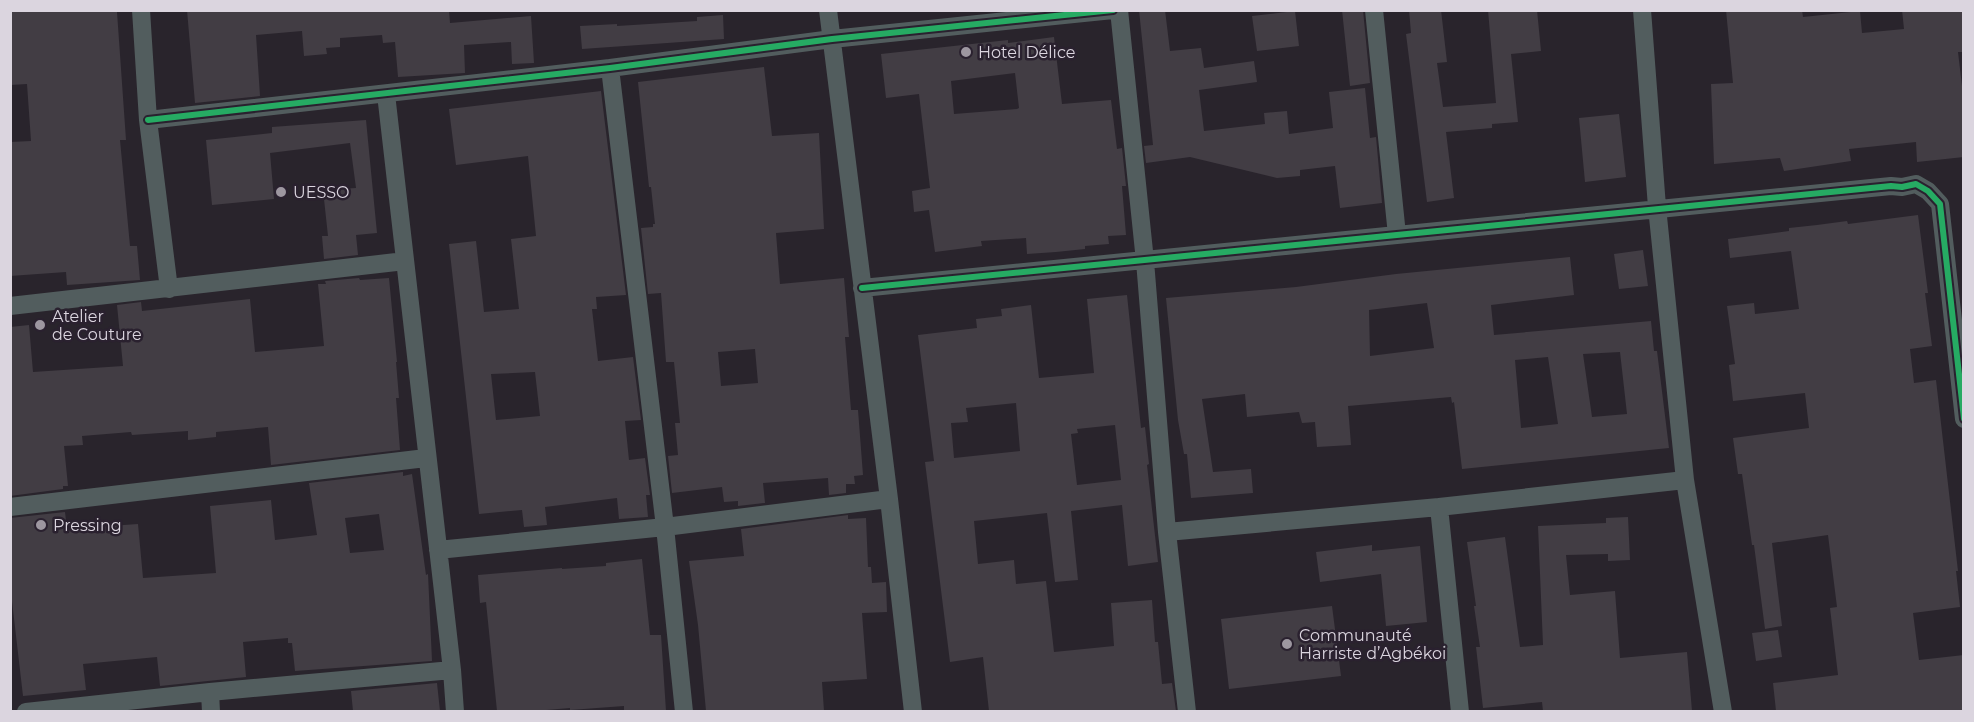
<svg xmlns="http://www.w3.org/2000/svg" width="1974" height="722" viewBox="0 0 1974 722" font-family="Montserrat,sans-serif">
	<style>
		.building { fill: #423d44; fill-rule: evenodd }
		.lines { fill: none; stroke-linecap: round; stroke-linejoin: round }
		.minor { stroke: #525d5e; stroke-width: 18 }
		.cycleway-casing { stroke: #2a212f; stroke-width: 10 }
		.cycleway { stroke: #26ab63; stroke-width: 6 }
		.poi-dot { fill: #9d97a0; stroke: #2a212f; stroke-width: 2 }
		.labels { text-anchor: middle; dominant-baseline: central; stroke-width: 5; stroke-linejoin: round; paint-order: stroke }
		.poi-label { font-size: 16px; fill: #dbd5df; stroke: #2a212f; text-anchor: start }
	</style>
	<rect width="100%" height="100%" fill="#29242c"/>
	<path class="building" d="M10 10 117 12 126 140H120L130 246H137L140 280 67 285 66 272 10 276V142L31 141 27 84 10 85Z
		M187 10H449L450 23 531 16 534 63 512 64 511 42 464 45 465 73 398 77 395 42 383 43 382 35 340 38V47L326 48 327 54 304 56 302 31 256 35 260 96 195 103Z
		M1139 10H1165L1170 51 1201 48 1204 68 1254 61 1257 82 1199 90 1204 131 1265 124 1264 113 1287 111 1289 134 1333 128 1329 92 1365 88 1370 138 1376 137 1382 203 1340 208 1335 166 1300 170V176L1277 178 1190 157 1146 163 1144 146 1153 145Z
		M1342 10H1363L1370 83 1350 86Z
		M1409 10H1441L1447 62 1437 63 1443 107 1496 103 1488 10H1537L1541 51 1511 54 1518 122 1492 124V128L1446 132 1454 198 1427 202 1406 34 1411 33Z
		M1726 10H1802L1803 17 1860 11 1862 33 1904 29 1902 10H1964V52H1958L1964 103V157L1917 162 1916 142 1849 149 1851 161 1784 171 1780 158 1714 164 1711 84 1733 83Z
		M1295 11 1299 46 1257 51 1252 16Z
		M723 15 724 39 582 49 580 26 617 24V26L697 21V17Z
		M1054 37 1062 104 1111 100 1117 149 1122 148 1126 186H1122L1126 235 1108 236 1109 244 1085 246V249L1056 252 1027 254 1026 238 981 241 982 246 935 252 929 210 914 212 912 191 930 188 919 94 886 98 881 54 1008 40V43ZM1015 73 1019 108 1017 109 954 114 951 81Z
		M764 67 772 136 819 133 824 229 776 233 780 284 844 278 849 337H845L851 410H858L863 475 854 476 855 484H846V493L829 495 828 478 763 483 765 503 738 506V501L724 502 722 487 672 493 668 456 678 455 675 423H680L674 362H666L661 293 648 294 641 228 653 227V224H655L651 187H649L638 82ZM755 349 758 383 721 386 718 352Z
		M601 91 626 295 596 297 597 309H592L598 361 633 357 641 420 625 421 629 460 645 458 650 495H646L648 517 619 519 617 498 545 507 547 525 524 527 522 510 479 514 449 244 476 241 484 312 519 309 511 239 536 236 528 156 456 165 449 109ZM535 372 540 416 496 420 491 374Z
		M1619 114 1626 177 1585 182 1579 118Z
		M366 120 377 233 356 235 358 255 324 259 322 236H328L323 190 356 188 350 143 270 153 274 199 212 205 206 140 272 133V127Z
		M1918 215 1928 293H1925L1932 346 1910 349 1914 383 1936 380 1958 571H1956L1960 607 1913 613 1919 660 1964 655V711H1776L1773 683 1838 675 1830 608 1837 607 1828 535 1772 543 1782 626 1765 629 1754 545H1752L1742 474H1738L1733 438 1809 428 1805 393 1733 401 1729 365 1735 364 1727 306 1754 303 1755 314 1799 309 1791 251 1730 258 1728 239 1789 231V228L1817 225 1847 221 1848 224Z
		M1643 250 1648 286 1619 289 1614 254Z
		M1570 257 1574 295 1491 305 1494 335 1651 321 1654 351H1657L1669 448 1462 469 1454 402 1452 403 1451 397 1348 406 1351 445 1317 447 1315 422 1302 423 1299 412 1247 417 1245 394 1202 399 1213 472 1251 469 1253 493 1191 498 1187 454H1184L1178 420 1166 298 1296 287 1396 274ZM1427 303 1434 348 1370 356 1369 310ZM1620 352 1627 414 1592 417 1583 354ZM1548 357 1558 424 1521 428 1515 360Z
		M359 278 360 280 389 278 397 362H396L399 398H396L400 450 271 465 268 427 216 432V437L188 440V431L132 435 131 432 82 436 83 445 64 446 68 486H63V489L10 496V327L29 325 33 372 123 366 117 305 141 302 142 311 250 299 255 352 324 346 318 284H326L325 281Z
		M1127 295 1141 428 1145 427 1149 464 1147 465 1158 562 1128 566 1122 505 1071 511 1078 580 1055 582 1047 513 974 521 978 564 1014 560 1016 584 1046 581 1054 652 1114 646 1111 603 1152 600 1155 642H1158L1162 684 1172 683 1176 711H989L983 657 950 662 925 462 934 461 918 335 977 328 976 319 1002 316 1001 309 1031 305 1039 378 1094 373 1087 299ZM1016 403 1020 451 954 458 951 423 968 422 966 408ZM1115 425 1121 480 1077 485 1071 434 1078 433 1077 429Z
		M403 472V476L412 474 426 575 428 574 432 661 295 671 292 643H288V638L243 642 246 677 160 686 157 657 83 664 86 690 23 696 10 584V518L65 512 67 529 138 524 143 578 216 573 210 506 271 500 275 540 317 535 309 483ZM379 514 384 550 350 553 345 518Z
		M848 515V519L866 518 868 567H871L872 583 886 582 887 612 862 613 867 679 822 682 824 711H706L698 625 689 561 744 556 741 529Z
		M1628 517 1630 560 1608 561V554L1566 555 1570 595 1615 591 1620 658 1687 652 1692 711H1543L1542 702 1483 708 1476 647H1480L1474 606H1476L1467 542 1505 537 1520 647 1543 645 1538 526 1606 523V518Z
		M1372 545V551L1420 546 1427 622 1386 626 1381 574 1320 582 1316 552Z
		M642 559 650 635H661L666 711H624V706L570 710V708L535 711H497L486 602 480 603 478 575 562 568V569L606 566V563Z
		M1332 606 1341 676 1229 689 1221 619Z
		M1778 630 1782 657 1756 661 1752 633Z
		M437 683 440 711H353L351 691Z"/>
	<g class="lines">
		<path class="minor" d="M141 10 148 120 169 289
			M828 10 889 499 913 712
			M1119 10 1145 261 1167 532 1187 712
			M1374 10 1397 235
			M1642 10 1657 207 1685 480 1723 712
			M610 68 665 527 684 712
			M386 94 452 670 455 712
			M148 120 610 68 832 39 1113 10
			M862 288C1205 256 1548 218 1891 186L1902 187 1916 184 1928 191 1940 204 1964 419
			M10 306 405 261
			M10 507 426 458
			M1439 507 1460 712
			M1167 532 1439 507 1685 480
			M438 550 665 527 889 499
			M210 692 211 712
			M26 712 210 692 452 670"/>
		<defs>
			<path id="cycleway" d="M148 120 610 68 832 39 1113 10
				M862 288C1205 256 1548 218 1891 186L1902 187 1916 184 1928 191 1940 204 1964 419"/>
		</defs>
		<use href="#cycleway" class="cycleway-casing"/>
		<use href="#cycleway" class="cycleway"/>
	</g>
	<g class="poi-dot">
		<circle cx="966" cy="52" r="6"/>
		<circle cx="281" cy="192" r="6"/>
		<circle cx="40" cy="325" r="6"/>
		<circle cx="41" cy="525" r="6"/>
		<circle cx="1287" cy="644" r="6"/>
	</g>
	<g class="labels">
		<g class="poi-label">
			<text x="978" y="52">Hotel Délice</text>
			<text x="293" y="192">UESSO</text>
			<text x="52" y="316">Atelier<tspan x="52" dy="18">de Couture</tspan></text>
			<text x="53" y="525">Pressing</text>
			<text x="1299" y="635">Communauté<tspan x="1299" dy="18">Harriste d’Agbékoi</tspan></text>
		</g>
	</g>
	<rect width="1974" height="722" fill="none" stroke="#dbd5df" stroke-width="24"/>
</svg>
